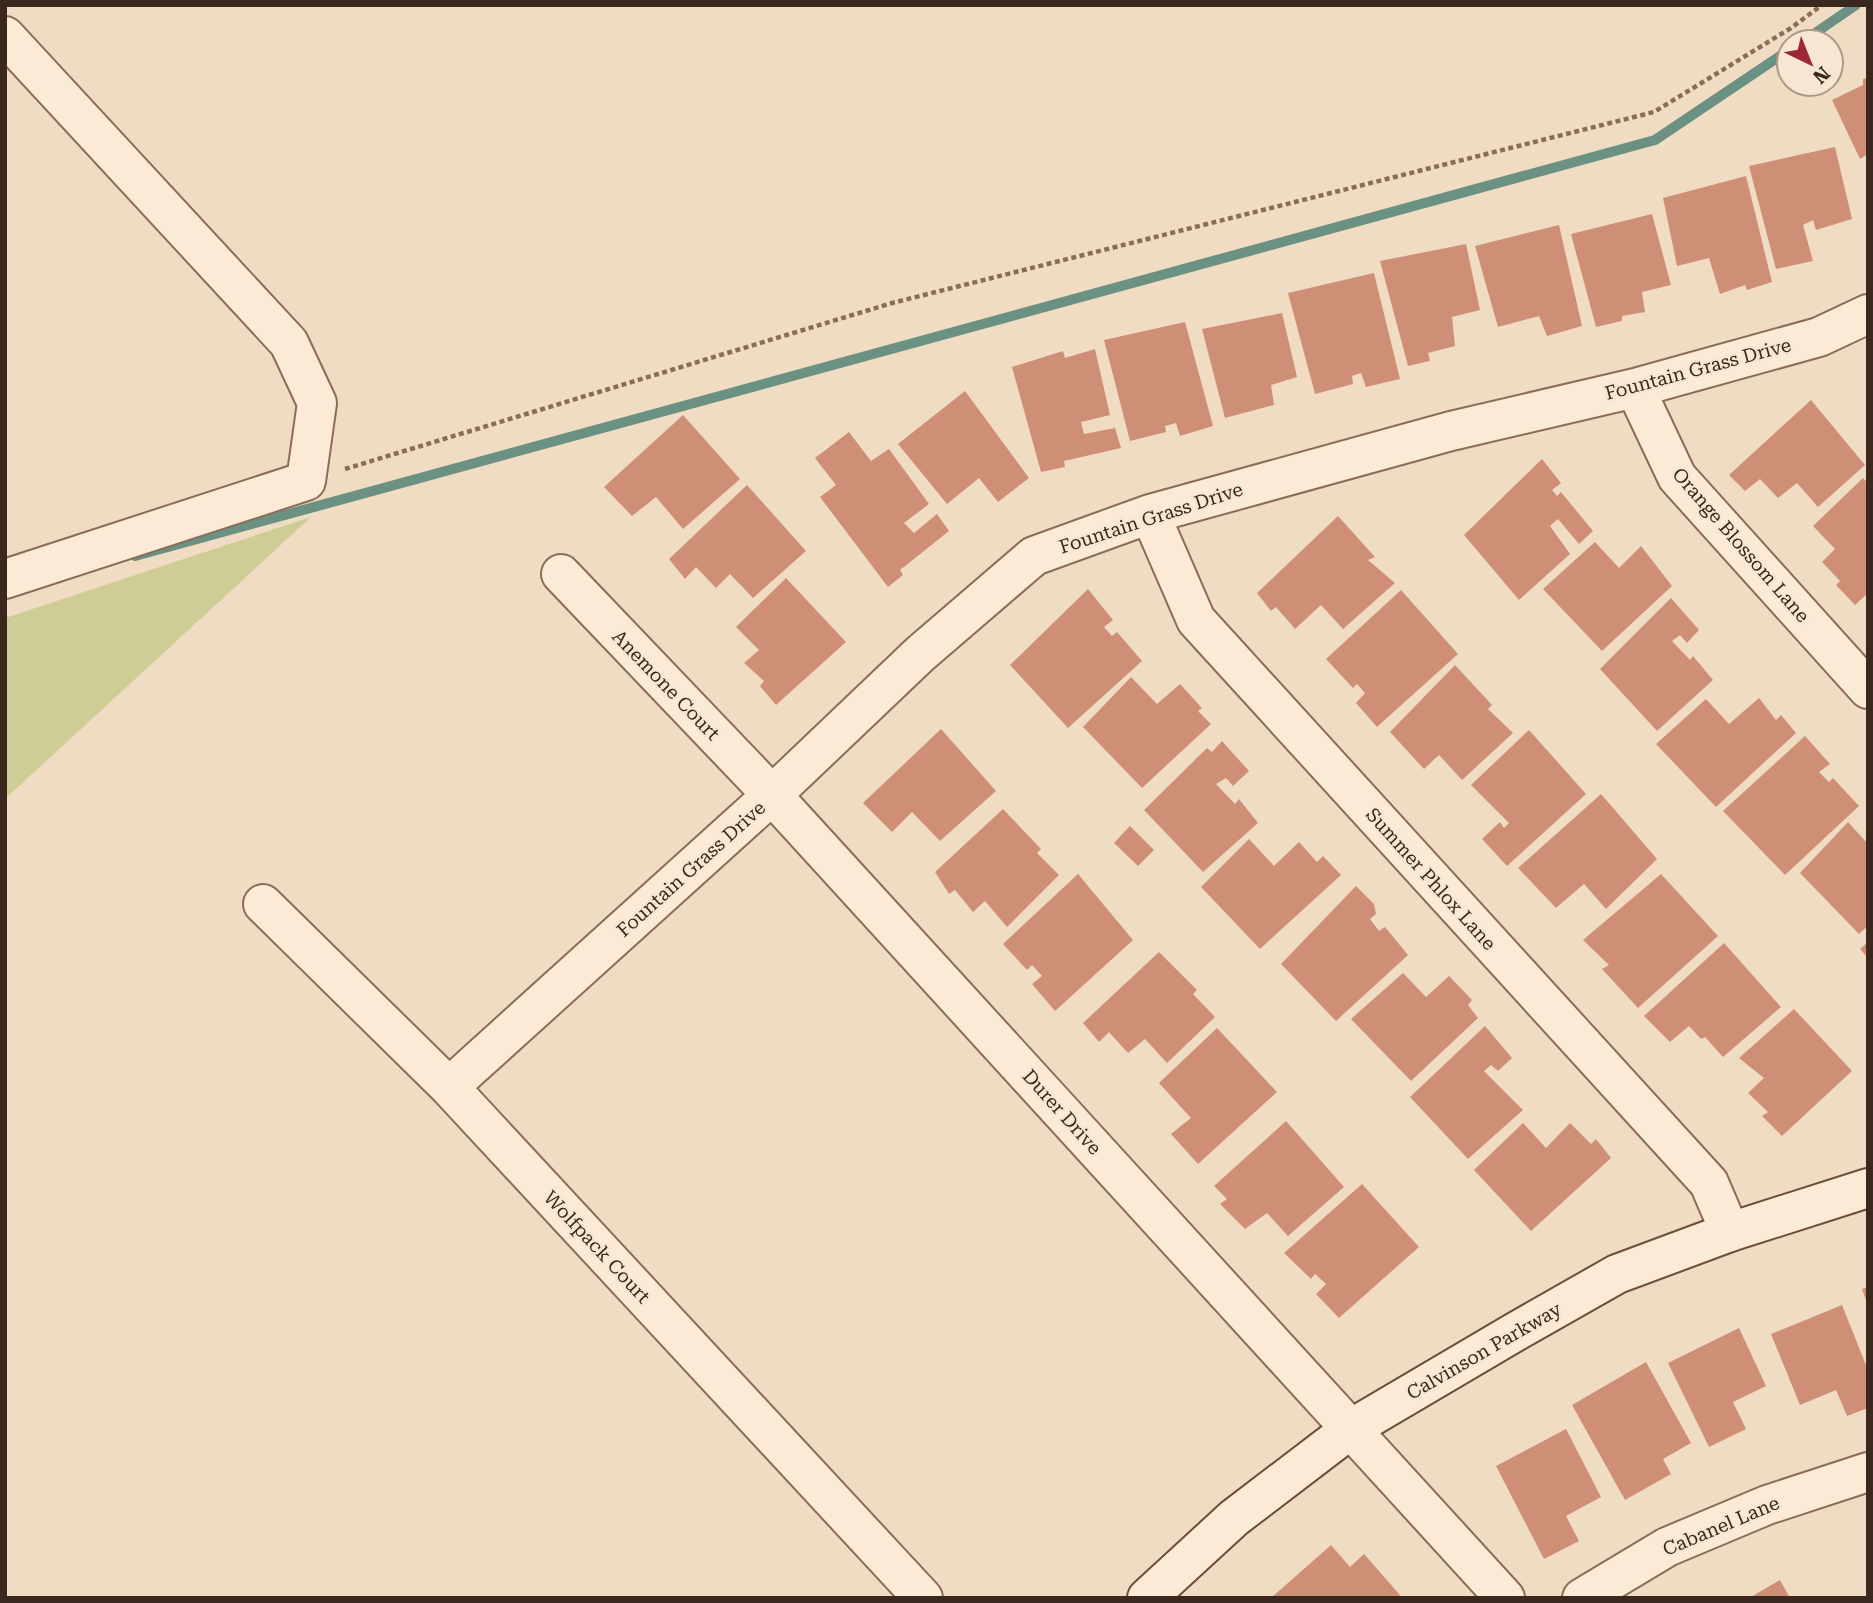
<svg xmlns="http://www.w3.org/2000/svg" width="1873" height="1603" viewBox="0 0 1873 1603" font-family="'Roboto Serif',serif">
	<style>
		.green { fill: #cecd96 }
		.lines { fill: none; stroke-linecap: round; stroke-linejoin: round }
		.stream { stroke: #6b9182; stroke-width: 10 }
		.building { fill: #cf8f77 }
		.street-casing { stroke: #8a6c59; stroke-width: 42 }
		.secondary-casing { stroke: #6c4d3c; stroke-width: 42 }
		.path { stroke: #8a6c59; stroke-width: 4.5; stroke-dasharray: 5 3.5; stroke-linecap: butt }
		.street { stroke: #faead6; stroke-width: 38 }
		.secondary { stroke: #faead6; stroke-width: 38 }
		.labels { text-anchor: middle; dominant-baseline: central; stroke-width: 5; stroke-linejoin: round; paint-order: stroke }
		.street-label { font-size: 19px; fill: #3a271d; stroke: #f7e7d2 }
	</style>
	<rect width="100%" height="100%" fill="#f0dcc3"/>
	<path class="green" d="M311 517 5 799V618Z"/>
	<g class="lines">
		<path class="stream" d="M1802 42 1856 5
			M135 556 1655 140 1789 50"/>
	</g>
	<path class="building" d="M1868 78V154L1860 159 1832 100 1863 85V79Z
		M1835 147 1852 219 1816 230 1813 220 1803 225 1813 261 1776 269 1749 166Z
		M1746 176 1772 282 1747 290 1745 285 1720 294 1709 258 1677 266 1663 198Z
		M1652 214 1671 285 1642 292 1645 312 1622 316V321L1596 327 1571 234Z
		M1559 225 1582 326 1547 336 1539 316 1498 327 1475 246Z
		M1466 244 1480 310 1452 317 1455 346 1428 353 1430 361 1408 366 1380 261Z
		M1374 273 1400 379 1366 387 1361 373 1352 376 1353 384 1315 394 1288 293Z
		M1282 313 1297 377 1271 385 1274 405 1225 418 1202 329Z
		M1185 322 1213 426 1180 436 1176 423 1165 426 1166 432 1130 441 1104 340Z
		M1095 349 1110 415 1081 422 1084 434 1115 428 1121 448 1064 461 1065 467 1041 472 1012 367 1063 351 1065 358Z
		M965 391 1029 478 998 502 979 478 947 504 898 444Z
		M1811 400 1865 465 1818 507 1797 483 1778 498 1760 479 1745 491 1729 475Z
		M683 415 740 479 683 529 656 497 632 516 604 487Z
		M849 432 871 461 889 449 929 504 904 523 914 533 937 514 949 531 900 570 903 575 888 587 820 497 836 485 815 458Z
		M1542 459 1561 483 1552 490 1557 496 1561 492 1593 531 1579 544 1558 519 1550 526 1570 554 1519 600 1464 535Z
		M1863 478 1868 483V593L1855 605 1836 585 1840 581 1822 562 1835 549 1813 526Z
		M747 485 806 551 753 598 730 574 716 588 696 567 685 579 669 559Z
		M1338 516 1375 557 1368 560 1395 583 1343 629 1321 605 1295 629 1276 607 1271 611 1257 593Z
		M1595 542 1619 568 1641 546 1672 586 1602 651 1543 589Z
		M786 578 846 642 776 705 760 686 764 681 744 663 759 650 736 627Z
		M1088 589 1113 620 1104 627 1112 636 1117 632 1142 661 1068 728 1010 665Z
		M1401 590 1458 654 1377 727 1356 703 1365 693 1357 684 1353 688 1326 659Z
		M1671 598 1699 630 1687 643 1680 635 1672 641 1690 660 1693 656 1713 680 1657 731 1600 669Z
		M1455 665 1492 705 1488 709 1513 733 1462 780 1439 755 1424 769 1390 732Z
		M1131 677 1157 704 1180 684 1202 708 1198 711 1211 724 1142 788 1083 727Z
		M1759 698 1776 720 1781 715 1796 733 1716 807 1656 744 1706 699 1729 724Z
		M941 729 996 791 940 841 912 812 892 832 863 803Z
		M1529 730 1586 794 1507 866 1482 839 1500 822 1504 828 1509 823 1471 785Z
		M1805 736 1830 764 1819 772 1829 782 1833 778 1859 806 1785 875 1723 811Z
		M1222 741 1249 771 1233 786 1226 778 1216 784 1235 804 1239 799 1258 823 1203 872 1144 810 1207 748 1212 752Z
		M1601 794 1657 859 1606 909 1584 884 1556 908 1518 868Z
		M1003 809 1041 849 1037 853 1059 875 1007 927 985 901 973 912 955 890 949 894 935 872Z
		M1848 822 1868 844V926L1859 934 1800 873Z
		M1130 826 1154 850 1138 866 1114 843Z
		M1249 839 1274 866 1299 842 1317 862 1323 856 1341 875 1260 949 1201 887Z
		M1078 874 1133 940 1055 1011 1032 984 1042 976 1032 965 1027 970 1003 944Z
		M1661 874 1718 936 1638 1008 1602 969 1609 965 1583 940Z
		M1356 886 1374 904 1376 914 1370 919 1379 931 1385 927 1408 955 1336 1021 1281 964Z
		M1868 942V958L1860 949Z
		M1724 943 1781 1007 1723 1057 1705 1037 1701 1039 1689 1026 1670 1042 1644 1016Z
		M1159 952 1197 990 1193 994 1215 1017 1167 1063 1145 1039 1128 1053 1109 1032 1099 1042 1083 1023Z
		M1403 973 1426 997 1449 976 1472 1000 1468 1005 1478 1018 1411 1081 1351 1019Z
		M1794 1009 1852 1071 1782 1136 1762 1116 1768 1112 1748 1093 1764 1078 1739 1058Z
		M1485 1026 1512 1058 1498 1071 1491 1065 1484 1071 1523 1110 1468 1159 1410 1097Z
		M1217 1028 1277 1092 1198 1164 1171 1134 1191 1118 1159 1083Z
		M1286 1121 1344 1187 1288 1236 1267 1213 1245 1229 1220 1204 1227 1199 1214 1186Z
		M1523 1123 1546 1148 1570 1123 1591 1144 1596 1139 1611 1158 1531 1231 1474 1170Z
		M1362 1184 1419 1247 1339 1318 1316 1294 1326 1284 1315 1274 1311 1279 1284 1253Z
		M1868 1287V1303H1867L1862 1289Z
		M1842 1305 1868 1370V1408L1847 1416 1836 1390 1800 1405 1771 1334Z
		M1739 1328 1766 1386 1733 1402 1746 1429 1709 1447 1668 1363Z
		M1646 1362 1691 1443 1663 1459 1671 1474 1625 1500 1572 1405Z
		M1566 1429 1601 1497 1566 1516 1579 1541 1544 1559 1496 1466Z
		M1331 1545 1350 1567 1364 1554 1400 1595 1397 1598H1271Z
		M1780 1580 1790 1598H1749Z"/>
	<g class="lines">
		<defs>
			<path id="street" d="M5 36 289 343 317 403 306 481 5 579
				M1635 388 1677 477 1868 689
				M1150 514 1196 620 1709 1183 1730 1232
				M561 574 772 795 1505 1598
				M263 904 449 1087 923 1598
				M449 1087 772 795 920 654 1034 556 1150 514 1451 431 1635 388 1819 337 1868 314
				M1582 1598 1667 1547 1767 1505 1868 1472"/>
			<path id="secondary" d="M1147 1598 1234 1518 1352 1428 1515 1332 1617 1274 1730 1232 1868 1188"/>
		</defs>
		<use href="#street" class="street-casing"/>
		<use href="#secondary" class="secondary-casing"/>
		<path class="path" d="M345 469 892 303 1654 112 1791 28 1822 5"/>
		<use href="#street" class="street"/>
		<use href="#secondary" class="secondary"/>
	</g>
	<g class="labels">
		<g class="street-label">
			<text transform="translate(1698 369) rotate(-15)">Fountain Grass Drive</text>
			<text transform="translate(1151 518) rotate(-18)">Fountain Grass Drive</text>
			<text transform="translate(1741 545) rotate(49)">Orange Blossom Lane</text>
			<text transform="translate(666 685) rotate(46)">Anemone Court</text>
			<text transform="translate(691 869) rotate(-42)">Fountain Grass Drive</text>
			<text transform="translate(1431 879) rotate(48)">Summer Phlox Lane</text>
			<text transform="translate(1062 1112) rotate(48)">Durer Drive</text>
			<text transform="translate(597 1247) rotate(47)">Wolfpack Court</text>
			<text transform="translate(1484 1351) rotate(-30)">Calvinson Parkway</text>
			<text transform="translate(1721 1526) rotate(-23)">Cabanel Lane</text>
		</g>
	</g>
	<rect width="1873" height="1603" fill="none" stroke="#3a271d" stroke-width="14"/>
	<g transform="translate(1810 63) rotate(137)"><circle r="33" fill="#f7e7d2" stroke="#ab9a8a" stroke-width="2"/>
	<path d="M0-5L12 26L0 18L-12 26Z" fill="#9b2738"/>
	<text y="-10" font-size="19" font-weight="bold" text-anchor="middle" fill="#3a271d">N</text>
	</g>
</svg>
